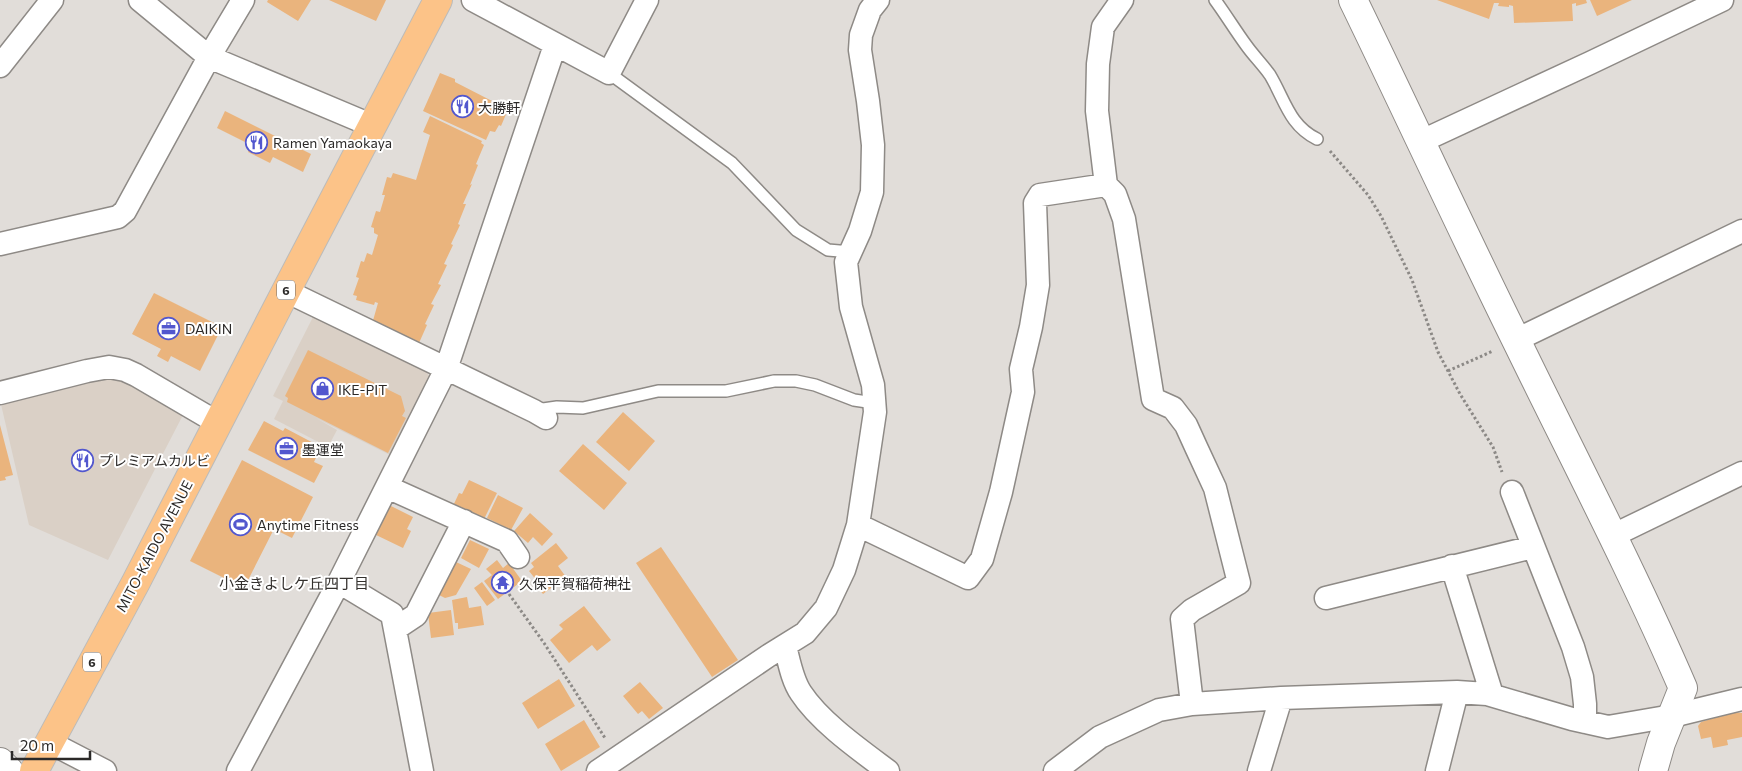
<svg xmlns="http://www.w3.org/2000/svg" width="1742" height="771" viewBox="0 0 1742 771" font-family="Commissioner,'Noto Sans JP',sans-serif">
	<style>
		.built { fill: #dad0c6 }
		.building { fill: #eab47d }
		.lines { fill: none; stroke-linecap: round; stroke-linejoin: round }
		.service-casing { stroke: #8e8a86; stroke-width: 14 }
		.minor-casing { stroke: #8e8a86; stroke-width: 25 }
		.tertiary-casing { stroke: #8e8a86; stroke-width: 30 }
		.trunk-casing { stroke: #bbbbba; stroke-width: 30 }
		.path { stroke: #8c8986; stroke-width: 3; stroke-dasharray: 2.5 2.5; stroke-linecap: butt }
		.service { stroke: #fff; stroke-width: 11 }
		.minor { stroke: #fff; stroke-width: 22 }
		.tertiary { stroke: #fff; stroke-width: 28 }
		.trunk { stroke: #fcc388; stroke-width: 28 }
		.labels { text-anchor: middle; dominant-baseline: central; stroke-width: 4; stroke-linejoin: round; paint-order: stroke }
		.shield { fill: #fff; stroke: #6b6968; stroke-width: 1 }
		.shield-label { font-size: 12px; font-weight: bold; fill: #2b2928 }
		.poi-label { font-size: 14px; fill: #2b2928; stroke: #fff; text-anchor: start }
		.street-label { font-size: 14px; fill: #2b2928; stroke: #fff }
		.neighbourhood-label { font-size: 15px; fill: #34312e; stroke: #fff }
	</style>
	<rect width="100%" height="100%" fill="#e1ddd9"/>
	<path class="built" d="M314 315 425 369 433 383 394 457 316 418 337 430 328 447 274 419 283 401 273 396Z
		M107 377 129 380 184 413 108 560 29 525 0 400Z"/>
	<path class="building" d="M268 0H311L298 21 267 2Z
		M329 0H386L376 21Z
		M1437 0H1586L1587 3 1576 6V3L1572 4 1573 21 1514 23 1513 6 1509 5V7L1498 6 1499 3H1494L1489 19Z
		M1590 0H1632L1597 16Z
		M440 73 455 79V82L492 101 490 102 507 112 501 126 499 125 495 132 490 131 486 140 423 111Z
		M225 111 311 154 303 172 273 157 270 163 248 152 251 145 217 128Z
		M430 116 482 141 481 143 484 145 476 164 478 165 470 185 472 184 463 204H466L458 224 460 225 451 244 453 245 444 264 447 265 438 284 441 285 431 304 434 305 425 324 427 325 419 343 415 341 414 343 372 324 378 303 375 302 374 305 356 300 357 296 353 295 359 278 356 277 361 261 364 262 367 253 372 255 378 235 374 233V228L371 227 376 211 380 212 385 195H382L387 177 391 178 393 173 416 180 430 135 423 132Z
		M154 293 222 327 200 371 171 356 168 362 157 356 161 349 132 334Z
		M308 350 401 396 405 411 402 416 406 418 388 453 287 402 288 398 285 396Z
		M623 412 655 441 629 471 596 442Z
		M264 421 283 431 285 428 321 447 314 462 323 466 314 483 248 450Z
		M0 425 13 475 5 477 6 480 0 481Z
		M583 444 627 483 604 510 559 471Z
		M242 460 313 497 292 538 274 529 244 588 190 561Z
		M469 480 497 493 483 521 453 506 459 493 462 494Z
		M498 495 523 508 511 530 487 518Z
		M389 505 413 517 407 529 411 531 403 548 374 534Z
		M530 513 553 534 542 546 533 537 528 543 514 531Z
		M470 540 489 549 479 568 461 558Z
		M556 543 568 558 558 566 566 577 543 594 534 583 537 581 529 571 534 567 531 563Z
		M661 547 738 660 712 677 636 563Z
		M497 560 503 568 509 563 522 581 498 599 484 581 492 575 486 569Z
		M456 562 471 569 456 595 445 598 439 595Z
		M482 582 495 600 487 606 474 588Z
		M467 597 469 608 481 606 484 625 458 629V623H455L452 600Z
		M584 606 611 640 597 651 592 645 569 663 550 640 563 629 559 625Z
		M451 610 454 635 431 638 428 613Z
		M559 679 575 706 538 729 522 703Z
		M640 682 663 708 649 719 642 711 638 714 623 696Z
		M1734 712 1742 713V737L1727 740 1728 745 1713 748 1711 737 1701 739 1698 726 1701 722Z
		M584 720 600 747 561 771 545 744Z"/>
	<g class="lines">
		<defs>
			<path id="service" d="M1215 0C1226 15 1235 30 1246 45 1253 55 1263 65 1270 75 1285 100 1289 125 1317 139
				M609 73 732 163 796 230 828 250 851 252
				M536 410 557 407 583 408 658 391H726L774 381H796L815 385 854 400 874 403"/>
			<path id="minor" d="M140 0 209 57 373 126
				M473 0 609 73 647 0
				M1122 0 1103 27 1098 64 1097 111 1106 185 1115 194 1124 219 1153 399 1173 408 1186 425 1196 447 1215 488 1239 583 1192 610 1182 619 1192 704
				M0 66 52 0
				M1422 141 1590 63 1722 0
				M0 244 118 217 125 211 209 57 243 0
				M286 291 534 411 546 418
				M1516 340 1742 231
				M0 393 87 371 109 367 125 370 136 375 218 423
				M387 487 507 541 518 557
				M1512 492 1573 647 1582 677 1585 704V722
				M858 525 968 578 982 559 1001 492 1023 392 1021 369 1031 327 1038 285 1035 203 1040 195 1106 185
				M1612 536 1742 473
				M1452 566 1492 695
				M339 582 392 614 422 771
				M1326 598 1533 547
				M395 629 416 615 464 521
				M785 646C789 661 792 680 801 693 820 722 860 750 888 771
				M49 742 105 771
				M238 771 339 582 446 369 555 45
				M598 771 768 656 805 633 826 608 844 570 858 525 875 412 873 385 851 307 846 262 860 231 872 192 873 145 868 101 860 50 861 35 870 10 878 0
				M1055 771 1100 737 1159 710 1192 704 1281 698 1457 692 1487 694 1572 719 1608 727 1672 716 1742 699
				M1259 771 1281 698
				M1437 771 1457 692"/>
			<path id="tertiary" d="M1353 0C1409 115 1462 231 1519 346 1574 459 1633 572 1683 688L1661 743 1653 771
				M0 762 9 771"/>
			<path id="trunk" d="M34 771 136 582 286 291 438 0"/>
		</defs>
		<use href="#service" class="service-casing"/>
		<use href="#minor" class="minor-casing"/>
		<use href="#tertiary" class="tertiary-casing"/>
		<use href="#trunk" class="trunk-casing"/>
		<path class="path" d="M1330 151 1368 195 1381 216 1412 280 1438 352 1460 394 1493 447 1502 472
			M1448 371 1493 351
			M509 594 544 643 605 738"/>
		<use href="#service" class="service"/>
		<use href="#minor" class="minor"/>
		<use href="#tertiary" class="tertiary"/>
		<use href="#trunk" class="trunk"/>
	</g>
	<defs>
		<symbol id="restaurant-ring" viewBox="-11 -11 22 22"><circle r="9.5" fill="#fff" stroke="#5257ce" stroke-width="1.5"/><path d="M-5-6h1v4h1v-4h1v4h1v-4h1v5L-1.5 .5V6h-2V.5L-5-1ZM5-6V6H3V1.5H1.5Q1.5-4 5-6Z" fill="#5257ce"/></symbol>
		<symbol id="office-ring" viewBox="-11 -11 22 22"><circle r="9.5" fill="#fff" stroke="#5257ce" stroke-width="1.5"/><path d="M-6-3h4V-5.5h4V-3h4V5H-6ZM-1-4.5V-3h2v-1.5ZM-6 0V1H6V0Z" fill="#5257ce"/></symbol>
		<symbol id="shop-ring" viewBox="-11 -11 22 22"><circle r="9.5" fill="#fff" stroke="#5257ce" stroke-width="1.5"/><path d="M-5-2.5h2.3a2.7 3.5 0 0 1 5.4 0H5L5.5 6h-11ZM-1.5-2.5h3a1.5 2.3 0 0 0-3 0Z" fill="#5257ce"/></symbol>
		<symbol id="stadium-ring" viewBox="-11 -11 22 22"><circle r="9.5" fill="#fff" stroke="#5257ce" stroke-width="1.5"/><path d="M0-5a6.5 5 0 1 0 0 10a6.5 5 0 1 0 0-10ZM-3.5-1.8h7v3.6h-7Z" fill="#5257ce"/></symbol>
		<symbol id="temple-ring" viewBox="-11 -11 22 22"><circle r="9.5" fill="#fff" stroke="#5257ce" stroke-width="1.5"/><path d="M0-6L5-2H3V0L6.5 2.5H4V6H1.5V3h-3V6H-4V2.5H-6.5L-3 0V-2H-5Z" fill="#5257ce"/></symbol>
	</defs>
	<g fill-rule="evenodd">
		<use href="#restaurant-ring" x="450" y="94" width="25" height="25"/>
		<use href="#restaurant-ring" x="244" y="130" width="25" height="25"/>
		<use href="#office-ring" x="156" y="316" width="25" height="25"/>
		<use href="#shop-ring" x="310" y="376" width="25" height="25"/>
		<use href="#office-ring" x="274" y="436" width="25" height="25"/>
		<use href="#restaurant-ring" x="70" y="448" width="25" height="25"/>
		<use href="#stadium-ring" x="228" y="512" width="25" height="25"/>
		<use href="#temple-ring" x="490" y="570" width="25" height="25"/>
	</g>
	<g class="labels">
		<g class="shield">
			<rect x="277" y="280.5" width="18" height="19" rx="4"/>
			<rect x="83" y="652.5" width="18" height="19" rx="4"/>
		</g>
		<g class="shield-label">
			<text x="286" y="290">6</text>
			<text x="92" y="662">6</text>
		</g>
		<g class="poi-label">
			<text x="478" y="107">大勝軒</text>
			<text x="273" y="142">Ramen Yamaokaya</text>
			<text x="185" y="328">DAIKIN</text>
			<text x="338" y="389">IKE-PIT</text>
			<text x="302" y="449">墨運堂</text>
			<text x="99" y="460">プレミアムカルビ</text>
			<text x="257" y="524">Anytime Fitness</text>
			<text x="519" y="583">久保平賀稲荷神社</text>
		</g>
		<g class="street-label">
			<text transform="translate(154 546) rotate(-62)">MITO-KAIDO AVENUE</text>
		</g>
		<g class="neighbourhood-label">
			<text x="294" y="583">小金きよしケ丘四丁目</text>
		</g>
	</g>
	<path d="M12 751v8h78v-8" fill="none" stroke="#2b2928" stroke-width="2.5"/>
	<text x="20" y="751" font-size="15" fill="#2b2928" stroke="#ffffff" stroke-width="4" paint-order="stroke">20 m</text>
</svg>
